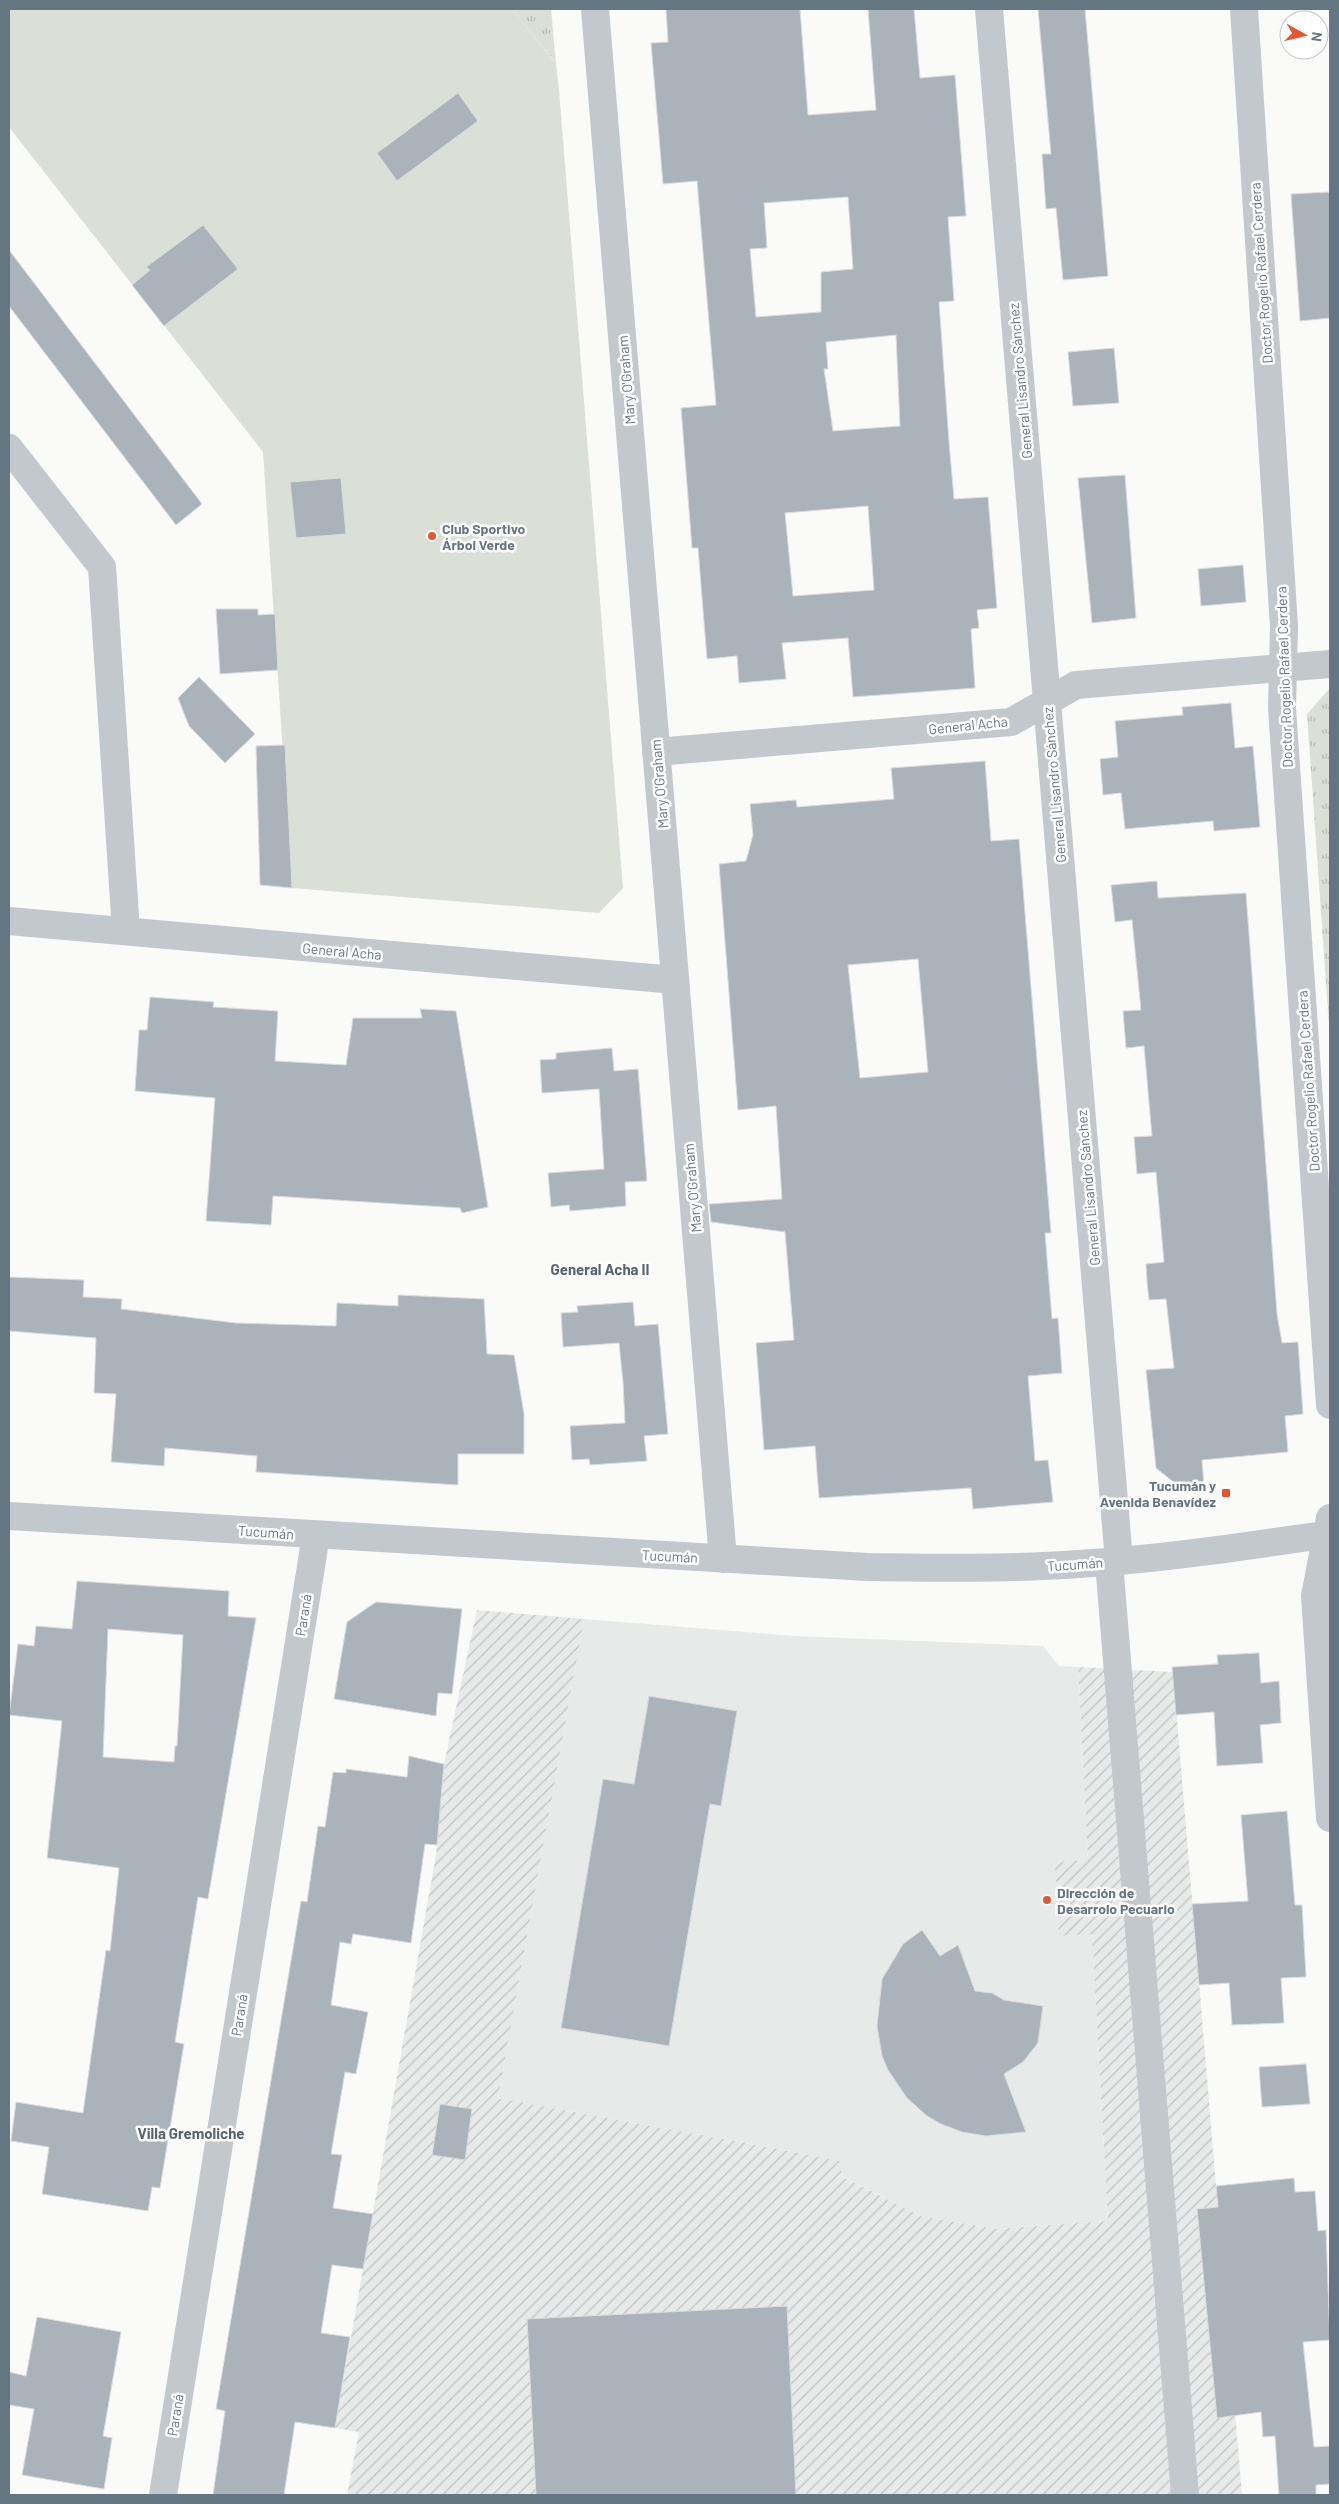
<svg xmlns="http://www.w3.org/2000/svg" width="1339" height="2504" viewBox="0 0 1339 2504" font-family="Barlow,sans-serif">
	<style>
		.built { fill: #e8e9e9 }
		.industrial { fill: url(#industrial-furrows) }
		.park { fill: url(#park-tufts) }
		.pitch { fill: #dadfd7 }
		.building { fill: #aab3b9; stroke: #dcdcda; fill-rule: evenodd }
		.lines { fill: none; stroke-linecap: round; stroke-linejoin: round }
		.minor { stroke: #c3c8cc; stroke-width: 28 }
		.poi-dot { fill: #e4572e; stroke: #fff; stroke-width: 2 }
		.labels { text-anchor: middle; dominant-baseline: central; stroke-width: 5; stroke-linejoin: round; paint-order: stroke }
		.street-label { font-size: 14px; fill: #657683; stroke: #fff }
		.poi-label { font-size: 14px; font-weight: bold; fill: #657683; stroke: #fff; text-anchor: start }
		.neighbourhood-label { font-size: 15px; font-weight: bold; fill: #57646e; stroke: #fff }
	</style>
	<defs>
		<pattern id="industrial-furrows" width="10" height="10" patternUnits="userSpaceOnUse" patternTransform="scale(1.25)"><rect width="10" height="10" fill="#e8e9e9"/><path d="M-1 1l2-2M0 10L10 0M9 11l2-2" fill="none" stroke="#c0c1c2"/></pattern>
		<pattern id="park-tufts" width="24" height="20" patternUnits="userSpaceOnUse" patternTransform="scale(1.25)"><rect width="24" height="20" fill="#dadfd7"/><path d="M3 7l-1-3M5 7V3M7 7l1-3M15 17l-1-3M17 17v-4M19 17l1-3" fill="none" stroke="#b4b9b4"/></pattern>
	</defs>
	<rect width="100%" height="100%" fill="#fafaf8"/>
	<path class="built" d="M584 1619 794 1636 1043 1646 1059 1666 1078 1667 1088 1860 1055 1862 1092 1933 1108 2221 996 2229 920 2216 840 2175 842 2161 498 2098Z"/>
	<path class="industrial" d="M477 1610 584 1619 498 2098 842 2161 841 2176 920 2216 996 2229 1108 2221 1092 1934 1059 1936 1055 1862 1088 1860 1078 1667 1173 1672 1242 2495H347L359 2432 335 2428 436 1855 444 1764Z"/>
	<path class="park" d="M512 9H551L556 64 554 61Z
		M1330 688V1040L1307 714Z"/>
	<path class="pitch" d="M9 9H512L556 64 559 90 623 888 599 913 292 888 263 452 9 127Z"/>
	<path class="building" d="M666 9H800L808 115 876 110 868 9H914L920 78 955 75 966 216 948 217 954 301 939 302 949 442 954 499 988 497 997 608 977 610 979 628 971 629 975 688 853 697 848 638 782 643 786 679 739 683 737 656 707 659 698 548H692L681 408 716 405 697 181 663 184 651 43 668 42ZM848 197 853 269 821 272V312L756 317 750 249 767 248 764 203ZM896 335 900 426 833 431 824 369H828L826 342ZM868 506 874 590 793 596 785 513Z
		M1038 9H1085L1108 276 1063 280 1056 208 1046 209 1042 154H1051Z
		M458 93 478 121 397 181 377 153Z
		M1330 192V318L1300 321 1291 194Z
		M203 225 238 269 164 326 132 285 150 270 146 267Z
		M9 250 202 504 176 525 9 306Z
		M1114 348 1119 403 1073 406 1068 352Z
		M1125 475 1136 618 1092 623 1078 478Z
		M341 478 346 534 296 538 290 482Z
		M1243 565 1246 602 1201 606 1198 569Z
		M216 609H258V615L275 614 278 670 220 674Z
		M199 677 255 734 225 763 189 726 178 698Z
		M1231 703 1235 748 1253 746 1260 827 1214 831 1213 821 1125 829 1121 793 1103 795 1100 759 1118 757 1115 721 1183 715 1182 707Z
		M285 745 291 866 292 888 260 885 256 746Z
		M985 761 991 841 1019 839 1051 1233H1045L1052 1319 1058 1318 1062 1373 1028 1376 1035 1461 1048 1460 1053 1502 973 1509 971 1488 819 1498 815 1446 764 1450 756 1343 794 1340 785 1232 711 1222 709 1204 782 1199 776 1106 738 1110 719 864 746 861 753 835 750 804 796 800 797 807 894 799 891 768ZM918 959 928 1072 860 1078 848 965Z
		M1157 881 1158 898 1246 893 1277 1314 1282 1343 1298 1342 1303 1414 1285 1416 1288 1452 1202 1460 1204 1486 1181 1488 1156 1468 1146 1370 1174 1368 1166 1299 1149 1300 1147 1282 1146 1264 1164 1262 1156 1172 1137 1174 1134 1137 1152 1136 1144 1046 1126 1048 1123 1011 1141 1010 1132 920 1115 922 1111 885Z
		M150 997 214 1002 213 1007 278 1011 275 1061 346 1065 353 1018H422L420 1009 456 1011 488 1207 462 1213 460 1208 273 1196 271 1225 206 1221 215 1098 135 1091 139 1030H147Z
		M612 1048 614 1071 638 1069 647 1181 625 1182 626 1206 570 1211 569 1205 551 1207 548 1173 604 1169 599 1089 542 1093 540 1060 556 1059V1053Z
		M9 1277 84 1280 83 1297 122 1299 121 1309 236 1323 336 1326 337 1303 398 1306V1295L484 1299 487 1354 514 1355 524 1414V1454H458V1485L256 1472 257 1456 165 1448 164 1466 111 1462 116 1394 94 1393 96 1338 9 1331Z
		M633 1302 635 1326 658 1324 668 1434 644 1436 647 1461 590 1465 589 1459 572 1460 570 1426 625 1423 623 1382 619 1343 563 1347 561 1313 578 1312 577 1306Z
		M77 1581 229 1591 228 1616 256 1618 208 1899 198 1897 175 2042 184 2044 160 2188 152 2187 148 2211 42 2194 49 2147 11 2141 16 2102 83 2113 106 1950 110 1951 119 1868 47 1858 62 1721 9 1715 18 1644 34 1646 36 1626 72 1629ZM108 1629 183 1635 177 1746H175L174 1762 103 1757Z
		M376 1602 462 1609 452 1694 438 1693 436 1716 334 1699 347 1622Z
		M1259 1653 1261 1683 1279 1681 1281 1723 1260 1725 1263 1763 1217 1766 1214 1712 1176 1715 1172 1667 1218 1664 1217 1655Z
		M649 1696 737 1711 721 1806 710 1804 669 2046 561 2028 603 1779 634 1784Z
		M409 1756 444 1764 437 1845 425 1844 411 1943 353 1934 351 1944 340 1942 331 2005 368 2012 356 2074 345 2072 331 2154 342 2155 333 2208 373 2214 363 2269 332 2265 321 2333 350 2337 335 2428 295 2422 284 2495H213L225 2411 216 2409 221 2379 301 1901 307 1902 318 1826 325 1827 333 1772 346 1773V1769L407 1777Z
		M1287 1811 1295 1905H1302L1306 1977 1281 1978 1284 2023 1232 2025 1229 1983 1199 1985 1192 1904 1248 1901 1241 1815Z
		M922 1930 940 1956 958 1945 975 1991 992 1993 1004 2000 1043 2006 1038 2043 1023 2062 1004 2074 1026 2132 986 2136 962 2132 941 2124 927 2116 907 2098 888 2070 882 2056 877 2026 882 1979 903 1944Z
		M1306 2064 1310 2104 1262 2107 1259 2067Z
		M440 2104 472 2109 465 2160 432 2155Z
		M1294 2178 1295 2192 1315 2191 1318 2231 1326 2230 1330 2340 1303 2342 1314 2447 1330 2446V2484L1316 2485V2495H1279L1275 2436 1263 2437 1261 2412 1217 2418 1197 2209 1218 2207 1216 2186Z
		M787 2306 796 2495H536L527 2319Z
		M37 2317 121 2332 103 2436 112 2438 104 2489 22 2475 34 2409 9 2405V2372L26 2376Z"/>
	<g class="lines">
		<path class="minor" d="M595 9 723 1559
			M989 9 1119 1561
			M1244 9 1284 626 1282 708 1330 1405
			M9 448 102 567 126 931
			M656 752 1011 722 1076 685 1330 664
			M9 921 675 980
			M9 1516 867 1567C938 1568 1008 1569 1079 1564 1163 1559 1247 1546 1330 1534
			M1330 1518 1315 1596 1330 1818
			M1109 1562 1185 2495
			M163 2495 316 1535"/>
	</g>
	<g class="poi-dot">
		<circle cx="432" cy="536" r="5"/>
		<rect x="1221" y="1488" width="10" height="10" rx="2.5"/>
		<circle cx="1047" cy="1900" r="5"/>
	</g>
	<g class="labels">
		<g class="street-label">
			<text transform="translate(1261 273) rotate(-94)">Doctor Rogelio Rafael Cerdera</text>
			<text transform="translate(626 380) rotate(-95)">Mary O'Graham</text>
			<text transform="translate(1020 381) rotate(-95)">General Lisandro Sánchez</text>
			<text transform="translate(1284 677) rotate(-92)">Doctor Rogelio Rafael Cerdera</text>
			<text transform="translate(968 725) rotate(-6)">General Acha</text>
			<text transform="translate(659 784) rotate(-95)">Mary O'Graham</text>
			<text transform="translate(1054 785) rotate(-95)">General Lisandro Sánchez</text>
			<text transform="translate(342 951) rotate(5)">General Acha</text>
			<text transform="translate(1308 1081) rotate(-94)">Doctor Rogelio Rafael Cerdera</text>
			<text transform="translate(692 1188) rotate(-95)">Mary O'Graham</text>
			<text transform="translate(1088 1188) rotate(-95)">General Lisandro Sánchez</text>
			<text transform="translate(266 1532) rotate(4)">Tucumán</text>
			<text transform="translate(670 1556) rotate(3)">Tucumán</text>
			<text transform="translate(1075 1564) rotate(-4)">Tucumán</text>
			<text transform="translate(303 1615) rotate(-81)">Paraná</text>
			<text transform="translate(239 2015) rotate(-81)">Paraná</text>
			<text transform="translate(175 2415) rotate(-81)">Paraná</text>
		</g>
		<g class="poi-label">
			<text x="442" y="528">Club Sportivo<tspan x="442" dy="16">Árbol Verde</tspan></text>
			<text x="1216" y="1485" text-anchor="end">Tucumán y<tspan x="1216" dy="16">Avenida Benavídez</tspan></text>
			<text x="1057" y="1892">Dirección de<tspan x="1057" dy="16">Desarrolo Pecuario</tspan></text>
		</g>
		<g class="neighbourhood-label">
			<text x="600" y="1269">General Acha II</text>
			<text x="191" y="2133">Villa Gremoliche</text>
		</g>
	</g>
	<rect width="1339" height="2504" fill="none" stroke="#657683" stroke-width="20"/>
	<g transform="translate(1304 35) rotate(98)"><circle r="24" fill="#ffffff" stroke="#c1c8cd"/>
	<path d="M0-4L9 19L0 12L-9 19Z" fill="#e4572e"/>
	<text y="-8" font-size="14" font-weight="bold" text-anchor="middle" fill="#657683">N</text>
	</g>
</svg>
